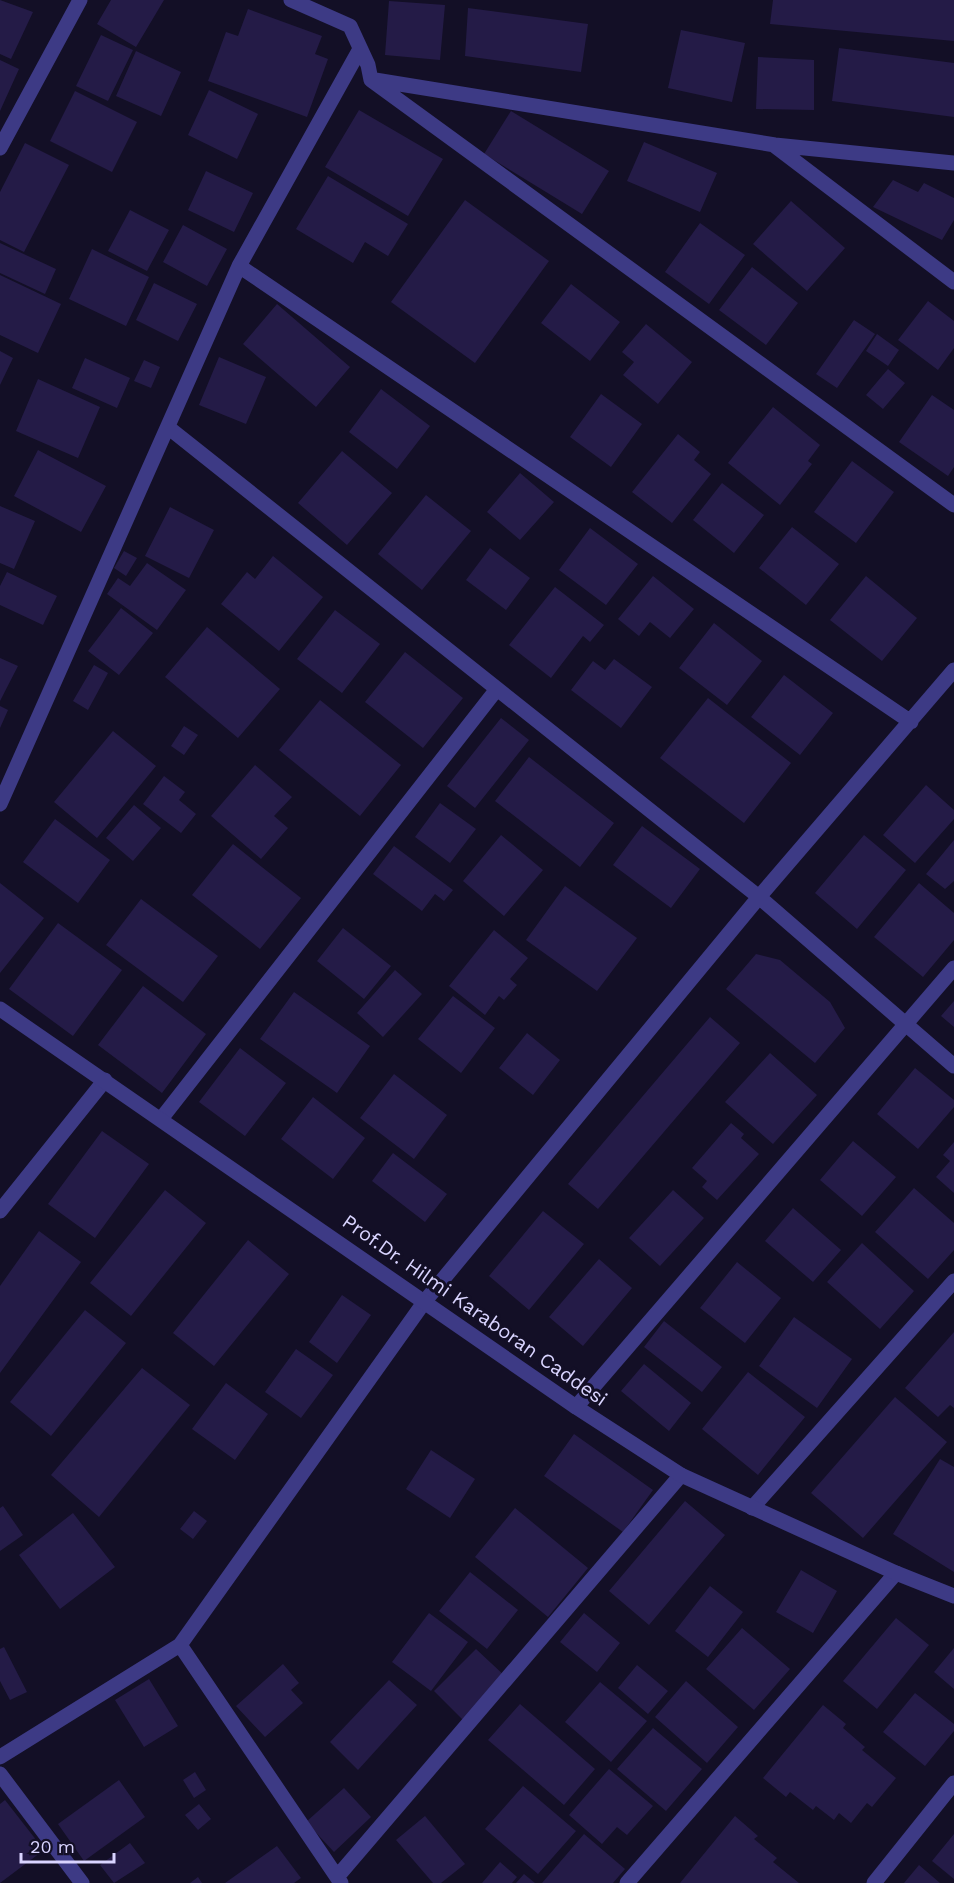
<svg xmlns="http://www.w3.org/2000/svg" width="954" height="1883" viewBox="0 0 954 1883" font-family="'Work Sans',sans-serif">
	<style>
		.building { fill: #241b47 }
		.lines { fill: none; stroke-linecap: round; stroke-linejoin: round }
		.minor { stroke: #3d3a85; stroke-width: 15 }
		.tertiary { stroke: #3d3a85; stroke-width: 15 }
		.labels { text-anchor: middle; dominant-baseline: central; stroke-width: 6; stroke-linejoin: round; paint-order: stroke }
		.street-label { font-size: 20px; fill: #d9d4ff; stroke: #130f26 }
	</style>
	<rect width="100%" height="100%" fill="#130f26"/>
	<path class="building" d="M0 0 33 12 11 59 0 54Z
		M111 0H164L136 47 97 24Z
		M773 0H954V41L770 24Z
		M389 1 445 5 440 60 385 55Z
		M468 8 588 24 581 72 465 56Z
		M248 9 322 36 315 54 328 59 307 117 208 81 226 32 238 36Z
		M681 30 745 43 732 102 668 88Z
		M101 35 133 50 108 101 76 86Z
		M839 48 954 63V117L832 101Z
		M136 51 181 72 161 116 116 96Z
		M758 57 814 60V110L756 109Z
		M0 60 19 69 0 111Z
		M209 90 258 114 237 159 188 135Z
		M75 91 137 122 112 172 50 141Z
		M359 110 443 159 408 216 325 167Z
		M511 111 609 171 582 214 484 154Z
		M644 142 717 173 700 212 627 181Z
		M25 143 69 165 24 252 0 240V192Z
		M206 171 253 193 234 232 188 210Z
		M328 176 408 224 388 256 365 242 353 263 296 229Z
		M893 180 918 192 924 183 954 198V220L942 240 873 207Z
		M465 200 549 261 475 363 391 302Z
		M791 201 845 248 807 291 753 244Z
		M130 210 169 230 147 271 108 251Z
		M700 223 745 255 709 304 665 272Z
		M183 225 227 249 207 286 163 262Z
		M0 243 56 269 45 294 0 273Z
		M92 249 149 277 126 326 69 299Z
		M752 267 798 303 766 345 719 310Z
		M0 275 61 304 38 353 0 335Z
		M154 283 197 304 178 341 136 320Z
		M571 284 620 322 590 361 541 323Z
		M928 301 954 321V348L938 370 898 340Z
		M277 304 350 367 316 407 243 344Z
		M854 320 875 334 837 388 816 374Z
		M646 324 692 362 658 404 623 375 634 362 622 352Z
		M877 334 899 350 888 366 866 351Z
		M0 351 13 358 0 385Z
		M219 357 266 377 246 424 199 405Z
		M85 358 130 378 117 408 72 388Z
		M144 360 160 367 151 388 134 381Z
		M888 369 905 383 883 409 866 395Z
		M38 379 100 407 78 458 16 431Z
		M381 389 430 426 397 469 349 432Z
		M601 394 642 424 611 467 570 437Z
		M932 395 954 410V467L948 476 899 442Z
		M773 407 820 445 808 461 812 464 780 505 728 463Z
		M678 434 700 452 694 460 711 474 672 523 632 492Z
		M38 450 106 486 81 532 14 496Z
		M342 451 392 493 347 545 298 503Z
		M852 461 894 492 856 543 814 512Z
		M520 473 554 502 520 540 487 512Z
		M722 483 764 515 734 553 693 520Z
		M426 495 471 531 422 590 378 554Z
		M0 506 35 521 14 569 0 563Z
		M170 507 214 530 189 578 145 556Z
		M792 527 839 564 806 605 759 568Z
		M590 528 638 564 606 605 559 570Z
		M490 548 530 578 506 610 466 580Z
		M124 551 137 558 126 576 114 568Z
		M273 556 323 597 279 651 221 604 247 572 255 579Z
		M147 563 186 590 157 630 107 594 118 578 130 586Z
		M7 572 57 596 43 625 0 605V586Z
		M653 576 694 609 670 638 650 622 639 636 618 619Z
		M866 576 917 618 882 661 830 620Z
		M555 587 604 625 590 642 583 636 551 678 509 645Z
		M121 608 153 633 119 675 88 651Z
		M335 610 380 644 342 693 297 659Z
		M714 623 762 661 727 705 679 668Z
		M207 627 280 689 238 738 165 677Z
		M405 652 463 698 423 748 365 702Z
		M0 658 18 666 0 701Z
		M614 659 652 687 621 728 571 690 593 661 605 670Z
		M94 665 108 673 88 710 73 701Z
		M784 675 833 713 800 755 751 717Z
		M708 698 791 763 744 823 660 758Z
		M320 700 401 765 360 816 279 750Z
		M0 706 8 710 0 728Z
		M501 718 529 740 475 808 447 786Z
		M184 726 198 735 184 755 171 746Z
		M113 731 156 766 97 838 54 802Z
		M529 757 614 823 580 867 495 801Z
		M255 765 292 797 274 816 288 828 261 859 211 816Z
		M164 776 185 792 179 800 196 814 181 833 143 804Z
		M926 785 954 810V819L915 863 883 835Z
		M440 803 476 829 450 863 415 837Z
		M134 805 161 828 133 861 106 838Z
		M55 819 110 860 78 903 23 862Z
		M642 826 700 869 671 908 613 865Z
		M501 835 543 870 504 916 463 881Z
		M864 835 906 870 857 929 815 893Z
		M954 840V881L945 889 926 874Z
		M233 844 301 898 260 949 192 895Z
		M394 846 453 890 444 901 435 894 422 911 373 874Z
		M0 883 44 918 0 973Z
		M919 883 954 913V940L923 977 874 937Z
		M565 886 637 938 597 991 526 940Z
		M141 899 218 956 183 1002 106 945Z
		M58 923 122 970 73 1036 9 989Z
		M343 928 391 966 364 999 317 961Z
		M494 930 528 958 510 979 517 985 504 1000 499 996 485 1015 449 986Z
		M756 954 780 960 830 1002 845 1028 815 1063 726 989Z
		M395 970 422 994 383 1037 357 1013Z
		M143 986 206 1034 162 1093 98 1045Z
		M294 992 370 1046 337 1093 260 1039Z
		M453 996 495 1028 461 1073 418 1039Z
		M954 1001V1027L941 1016Z
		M710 1017 740 1043 598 1209 568 1184Z
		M527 1033 560 1060 533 1095 499 1068Z
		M240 1048 286 1083 245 1136 199 1102Z
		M770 1053 817 1095 773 1144 725 1102Z
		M915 1068 954 1100V1107L918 1149 877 1114Z
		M394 1074 447 1115 414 1159 360 1118Z
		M313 1097 365 1138 333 1179 281 1139Z
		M731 1123 744 1134 741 1138 759 1154 717 1200 702 1187 707 1181 692 1168Z
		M102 1131 149 1164 95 1238 48 1204Z
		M853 1141 896 1177 862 1216 820 1180Z
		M954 1142V1193L936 1177 950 1161 943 1155Z
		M393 1153 447 1194 425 1222 372 1181Z
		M914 1188 954 1223V1250L928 1279 875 1232Z
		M165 1190 206 1223 131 1316 90 1283Z
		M673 1190 704 1218 660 1266 629 1238Z
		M793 1208 841 1250 813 1282 765 1241Z
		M543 1211 584 1244 529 1310 489 1276Z
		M39 1231 81 1262 0 1373V1286Z
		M248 1240 289 1274 214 1366 173 1333Z
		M862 1243 914 1291 880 1329 827 1282Z
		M599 1259 632 1288 583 1346 549 1317Z
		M737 1262 781 1298 745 1343 700 1308Z
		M342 1295 371 1315 337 1363 309 1342Z
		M85 1310 126 1343 51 1436 10 1402Z
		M794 1317 852 1359 817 1408 759 1366Z
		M664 1321 722 1367 702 1392 644 1347Z
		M954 1332V1408L950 1405 938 1417 905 1388Z
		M296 1349 333 1375 301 1418 265 1392Z
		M644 1364 691 1403 669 1431 621 1391Z
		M142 1368 190 1405 99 1517 51 1475Z
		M748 1372 805 1417 758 1475 702 1429Z
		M226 1383 268 1414 235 1460 192 1429Z
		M895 1397 947 1442 863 1538 811 1493Z
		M574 1434 653 1490 623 1532 544 1476Z
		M431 1450 475 1479 450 1518 406 1489Z
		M940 1459 954 1467V1572L893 1534Z
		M685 1501 725 1535 649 1625 609 1591Z
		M3 1506 23 1535 0 1551V1508Z
		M515 1508 588 1568 548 1617 475 1557Z
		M194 1511 207 1521 193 1539 180 1529Z
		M73 1513 115 1567 60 1609 19 1555Z
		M801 1570 837 1591 813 1633 776 1612Z
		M470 1572 518 1610 487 1649 439 1611Z
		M710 1586 743 1612 708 1657 675 1631Z
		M429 1613 468 1642 431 1691 392 1662Z
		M584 1613 620 1643 597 1672 560 1642Z
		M896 1618 929 1645 877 1709 843 1681Z
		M742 1628 790 1669 754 1710 706 1669Z
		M4 1647 27 1692 10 1700 0 1681V1649Z
		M954 1648V1689L934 1672Z
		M476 1649 506 1677 464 1721 434 1691Z
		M283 1664 299 1683 291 1690 303 1703 265 1737 236 1706Z
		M637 1665 668 1691 648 1714 618 1688Z
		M149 1679 178 1726 144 1747 115 1700Z
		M389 1680 417 1705 358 1770 330 1742Z
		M686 1681 738 1727 707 1763 655 1717Z
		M600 1682 647 1721 611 1762 565 1722Z
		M915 1693 954 1724V1731L925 1766 883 1732Z
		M520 1704 595 1769 564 1805 488 1740Z
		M823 1705 846 1724 843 1728 865 1747 862 1750 896 1778 872 1807 867 1803 851 1823 839 1813 834 1820 816 1806 813 1810 790 1792 786 1797 763 1778Z
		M653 1728 702 1769 666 1811 617 1769Z
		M609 1769 653 1806 627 1835 617 1827 602 1844 569 1815Z
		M195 1772 206 1790 194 1798 183 1780Z
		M119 1780 145 1817 84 1861 58 1824Z
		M523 1786 576 1831 538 1874 485 1829Z
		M344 1788 371 1817 334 1852 306 1822Z
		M5 1800 44 1850 0 1883V1804Z
		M199 1804 211 1819 198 1830 185 1815Z
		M425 1816 465 1864 441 1883H433L396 1840Z
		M735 1816 758 1836 754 1839 777 1858 773 1862 799 1883H680Z
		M584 1834 625 1869 613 1883H542Z
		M954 1834V1879L932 1861Z
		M130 1843 145 1863 114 1883 100 1865Z
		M277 1846 301 1878 294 1883H225Z
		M500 1862 517 1877 512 1883H482Z
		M919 1865 940 1883H904Z
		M524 1874 535 1883H516Z
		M198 1877 202 1883H190Z"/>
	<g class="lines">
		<path class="minor" d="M291 0 350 26 368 65 371 80 954 505
			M375 80 775 145 954 163
			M775 146 954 282
			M0 148 80 0
			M239 266 911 722
			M169 428 759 897 954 1066
			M0 804 239 266 360 49
			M161 1119 497 689
			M0 1211 105 1080
			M576 1407 954 968
			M752 1508 954 1281
			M180 1645 341 1883
			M0 1757 180 1645 425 1301 759 897 954 670
			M0 1774 82 1883
			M337 1877 681 1475
			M627 1883 896 1573
			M874 1883 954 1783"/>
		<path class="tertiary" d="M0 1009 576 1407 681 1475 896 1573 954 1596"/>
	</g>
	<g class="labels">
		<g class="street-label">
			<text transform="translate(475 1310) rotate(35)">Prof.Dr. Hilmi Karaboran Caddesi</text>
		</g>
	</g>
	<path d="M21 1853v9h93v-9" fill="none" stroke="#d9d4ff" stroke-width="3"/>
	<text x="30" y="1853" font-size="18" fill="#d9d4ff" stroke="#130f26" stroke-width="4.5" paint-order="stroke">20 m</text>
</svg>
